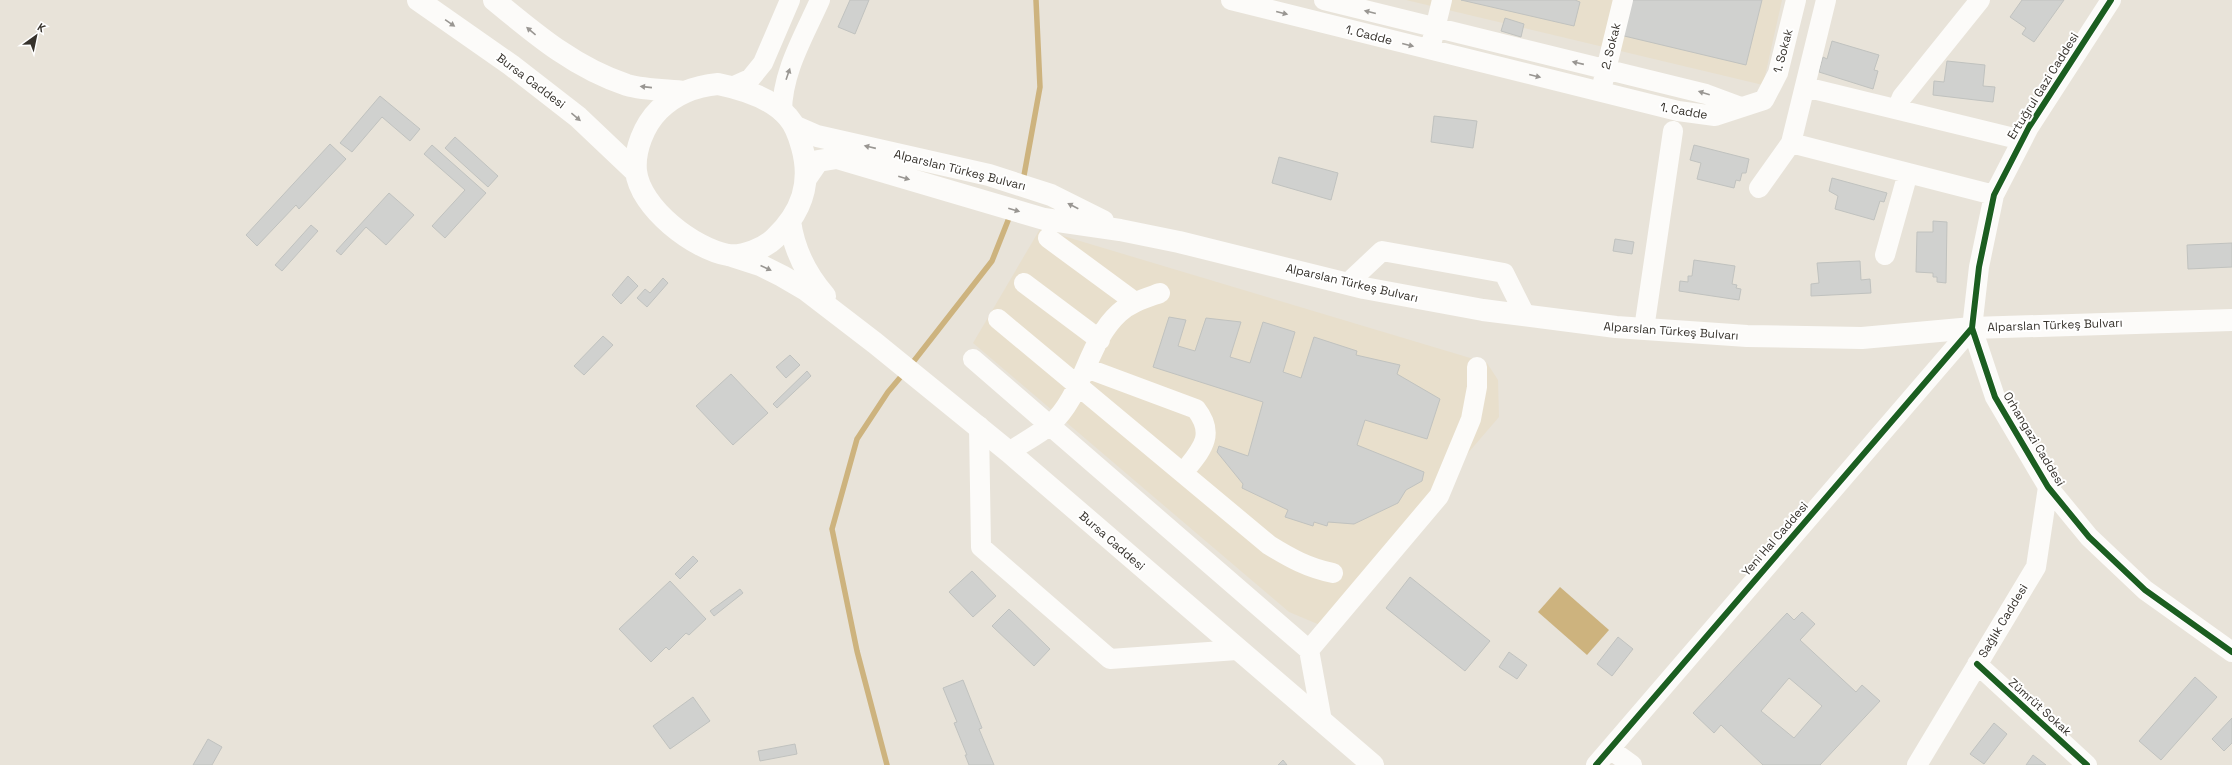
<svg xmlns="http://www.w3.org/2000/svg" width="2232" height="765" viewBox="0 0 2232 765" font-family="'Space Grotesk',sans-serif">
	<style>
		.built { fill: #e8dfcc }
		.water { fill: #cdb37e }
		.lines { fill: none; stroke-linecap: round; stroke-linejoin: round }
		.stream { stroke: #cdb37e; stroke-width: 5.5 }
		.building { fill: #d0d1cf; stroke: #c0c2bf; fill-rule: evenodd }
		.minor { stroke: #fcfbf9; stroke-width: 20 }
		.major { stroke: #fcfbf9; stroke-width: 22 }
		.cycleway-casing { stroke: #fff; stroke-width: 8 }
		.cycleway { stroke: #1b5e20; stroke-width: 6 }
		.oneway { fill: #999692 }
		.labels { text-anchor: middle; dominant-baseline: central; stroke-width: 4; stroke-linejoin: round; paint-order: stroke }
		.street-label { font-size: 12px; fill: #36322c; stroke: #fff }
	</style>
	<rect width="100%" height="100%" fill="#e8e3d9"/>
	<path class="built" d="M1406 0H1782L1763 85Z
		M1040 229 1487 363 1498 380 1499 417 1320 625 1289 612 973 343Z"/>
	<path class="water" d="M1560 587 1609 630 1587 655 1538 612Z"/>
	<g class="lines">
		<path class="stream" d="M1023 181 1040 87 1036 0
			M910 366 992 261 1011 213
			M887 765 857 651 832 529 857 439 888 392 904 373"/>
	</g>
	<path class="building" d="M850 0H869L855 34 838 27Z
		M1461 0H1575L1580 2 1574 26Z
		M1628 0H1762L1746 65 1620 35Z
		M2022 0H2064L2034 42 2022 34 2026 28 2010 17Z
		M1505 18 1524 24 1521 37 1501 31Z
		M1832 41 1879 55 1874 70 1878 71 1873 89 1819 72 1823 57 1827 59Z
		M1947 61 1985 65 1983 86 1995 87 1993 102 1933 95 1934 81 1944 82Z
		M380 96 420 129 410 141 382 117 352 152 340 143Z
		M1434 116 1477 121 1473 148 1431 142Z
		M455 137 498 176 488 187 445 148Z
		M330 144 346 159 299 209 296 205 257 246 246 235Z
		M432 145 486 193 445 238 432 226 465 190 424 154Z
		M1694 145 1749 159 1746 173H1742L1740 181 1736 180 1734 188 1697 179 1701 163 1690 160Z
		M1279 157 1338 173 1331 200 1272 183Z
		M1832 178 1887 193 1884 202 1880 201 1874 220 1835 209 1838 196 1829 191Z
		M389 193 414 215 386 245 366 227 341 255 336 251Z
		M1933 221 1947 222 1946 283 1937 282V277H1933V273L1916 272 1917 232H1933Z
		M311 225 318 231 282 271 275 265Z
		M1615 239 1634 242 1632 254 1613 251Z
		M2232 243V267L2188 269 2187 245Z
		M1694 260 1735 266 1732 284 1737 285 1736 288 1741 289 1739 300 1679 291 1680 281 1688 282V276H1692Z
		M1860 261 1861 280 1870 279 1871 293 1811 296V284L1819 283 1817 263Z
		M628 276 638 286 621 304 612 295Z
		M663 278 668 283 647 307 637 298 645 289 650 293Z
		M1169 317 1186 320 1178 346 1195 351 1206 318 1241 322 1230 357 1250 363 1263 322 1295 332 1283 372 1301 378 1314 337 1357 351 1356 355 1400 365 1397 374 1440 399 1427 439 1365 420 1357 445 1424 472 1422 481 1406 490 1398 503 1354 524 1328 522 1327 526 1314 522 1313 526 1285 517 1288 510 1242 488 1243 484 1217 452 1219 446 1248 456 1263 402 1153 367Z
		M603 336 613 345 584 375 574 366Z
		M790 355 800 365 786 378 776 367Z
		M807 371 811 376 777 408 773 404Z
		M731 374 768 413 733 445 696 406Z
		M693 556 698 561 680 579 675 574Z
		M972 571 996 596 973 617 949 592Z
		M1410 577 1490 641 1465 671 1386 608Z
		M670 581 706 619 689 635 686 633 669 650 666 647 651 662 619 629Z
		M740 589 743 593 714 616 710 611Z
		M1009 609 1050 649 1034 666 992 626Z
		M1802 612 1815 624 1800 640 1856 692 1862 685 1880 701 1820 765H1763L1721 725 1714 733 1693 713 1787 613 1794 620ZM1789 678 1822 706 1794 738 1761 711Z
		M1618 637 1633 649 1612 676 1597 664Z
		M1509 652 1527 665 1517 679 1499 667Z
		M2195 677 2217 697 2161 760 2139 741Z
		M963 680 982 728 979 729 994 765H969L965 755H967L954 723 957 722 943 688Z
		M693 697 710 721 670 749 653 726Z
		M2232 718V743L2224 751 2212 739Z
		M1994 723 2007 734 1984 764 1970 754Z
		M208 739 222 747 212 765H193Z
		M795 744 797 754 760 761 758 751Z
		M2033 755 2046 765H2026Z
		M1283 760 1287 765H1278Z"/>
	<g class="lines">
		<path class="minor" d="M1231 0 1678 111 1715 116 1764 100 1778 73 1796 0
			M1324 0 1706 94 1741 107
			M1826 0 1791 143 1994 195
			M2111 0 2029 127 1994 195 1979 267 1972 328 1995 397 2048 487 2089 537 2145 590 2232 652
			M1432 41 1442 0
			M1603 82 1623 0
			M732 87 750 79 763 63 790 0
			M1805 87 2022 140
			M1897 109 1902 97 1980 0
			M782 112C782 72 804 36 820 0
			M1759 188 1791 143
			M1048 238 1135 302
			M1885 255 1908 173
			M1024 283 1100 340
			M1348 283 1382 251 1504 273 1525 315
			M998 319 1269 545C1290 558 1308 568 1333 573
			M1644 329 1673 131
			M973 359 1309 650 1322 721
			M1086 368 1196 409C1217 436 1200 451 1183 473
			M979 426 981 547 1110 659 1237 650
			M1009 452C1022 443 1038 435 1050 425 1084 395 1087 342 1119 313 1131 302 1146 298 1160 293
			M1309 650 1439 496 1471 419 1477 387V367
			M1977 664 2087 765
			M1610 749 1632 765
			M1596 765 1972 328
			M1917 765 2036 567 2048 487"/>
		<path class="major" d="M418 0 511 65 578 117 636 172
			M494 0C535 34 575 68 627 85 644 90 667 90 685 92
			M718 84C742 89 772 98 788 117 796 126 799 136 802 147 812 183 802 212 775 238 765 248 743 257 728 255 694 249 640 208 636 171 634 150 644 125 659 110 675 94 695 86 718 84Z
			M794 126 817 136 989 175 1051 195 1103 221
			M807 177 818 161 837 158 1044 219 1120 230 1179 242 1364 288 1483 310 1616 327 1747 336 1862 338 1972 328 2232 320
			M790 221C794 251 806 274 825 296
			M729 255 760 265 782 276 806 290 875 343 1009 452 1373 765"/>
		<defs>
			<path id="cycleway" d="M2111 0 2029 127 1994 195 1979 267 1972 328 1995 397 2048 487 2089 537 2145 590 2232 652
				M1977 664 2087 765
				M1596 765 1972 328"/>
		</defs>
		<use href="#cycleway" class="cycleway-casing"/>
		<use href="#cycleway" class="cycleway"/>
	</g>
	<defs><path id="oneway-solid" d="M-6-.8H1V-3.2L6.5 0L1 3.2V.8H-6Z"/></defs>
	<g class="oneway">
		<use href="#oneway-solid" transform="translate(1370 12) rotate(-166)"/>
		<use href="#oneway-solid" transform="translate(1282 13) rotate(14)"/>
		<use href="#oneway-solid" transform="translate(450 23) rotate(35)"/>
		<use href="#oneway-solid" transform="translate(531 31) rotate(-140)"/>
		<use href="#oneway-solid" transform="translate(1408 45) rotate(14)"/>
		<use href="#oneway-solid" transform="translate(1578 63) rotate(-167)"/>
		<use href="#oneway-solid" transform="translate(788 74) rotate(-71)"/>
		<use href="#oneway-solid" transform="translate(1535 76) rotate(14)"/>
		<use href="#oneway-solid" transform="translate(646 87) rotate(-174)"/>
		<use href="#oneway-solid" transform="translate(1704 93) rotate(-163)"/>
		<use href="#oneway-solid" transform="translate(576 117) rotate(40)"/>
		<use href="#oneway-solid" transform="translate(870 147) rotate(-167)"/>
		<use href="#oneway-solid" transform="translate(904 178) rotate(16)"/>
		<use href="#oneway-solid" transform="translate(1073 206) rotate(-153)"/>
		<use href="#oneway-solid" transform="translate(1014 210) rotate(16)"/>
		<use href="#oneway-solid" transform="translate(766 268) rotate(25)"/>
	</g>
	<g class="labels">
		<g class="street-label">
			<text transform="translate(1369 35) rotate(14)">1. Cadde</text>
			<text transform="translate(1611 46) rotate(-76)">2. Sokak</text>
			<text transform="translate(1783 51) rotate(-75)">1. Sokak</text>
			<text transform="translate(531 81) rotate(37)">Bursa Caddesi</text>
			<text transform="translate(2043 86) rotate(-58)">Ertuğrul Gazi Caddesi</text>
			<text transform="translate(1684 111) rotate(10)">1. Cadde</text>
			<text transform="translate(960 170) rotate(14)">Alparslan Türkeş Bulvarı</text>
			<text transform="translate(1352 283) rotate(13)">Alparslan Türkeş Bulvarı</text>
			<text transform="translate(2055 325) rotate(-2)">Alparslan Türkeş Bulvarı</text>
			<text transform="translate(1671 331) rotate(4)">Alparslan Türkeş Bulvarı</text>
			<text transform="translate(2034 439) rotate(59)">Orhangazi Caddesi</text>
			<text transform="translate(1775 539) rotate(-49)">Yeni Hal Caddesi</text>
			<text transform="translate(1112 541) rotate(41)">Bursa Caddesi</text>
			<text transform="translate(2003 621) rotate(-59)">Sağlık Caddesi</text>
			<text transform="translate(2040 707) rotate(42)">Zümrüt Sokak</text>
		</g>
	</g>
	<g transform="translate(36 36) rotate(33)" stroke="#ffffff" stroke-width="3" paint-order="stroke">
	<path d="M0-3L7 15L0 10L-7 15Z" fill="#36322c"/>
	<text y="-6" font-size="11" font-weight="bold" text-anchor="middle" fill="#36322c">K</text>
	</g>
</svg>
